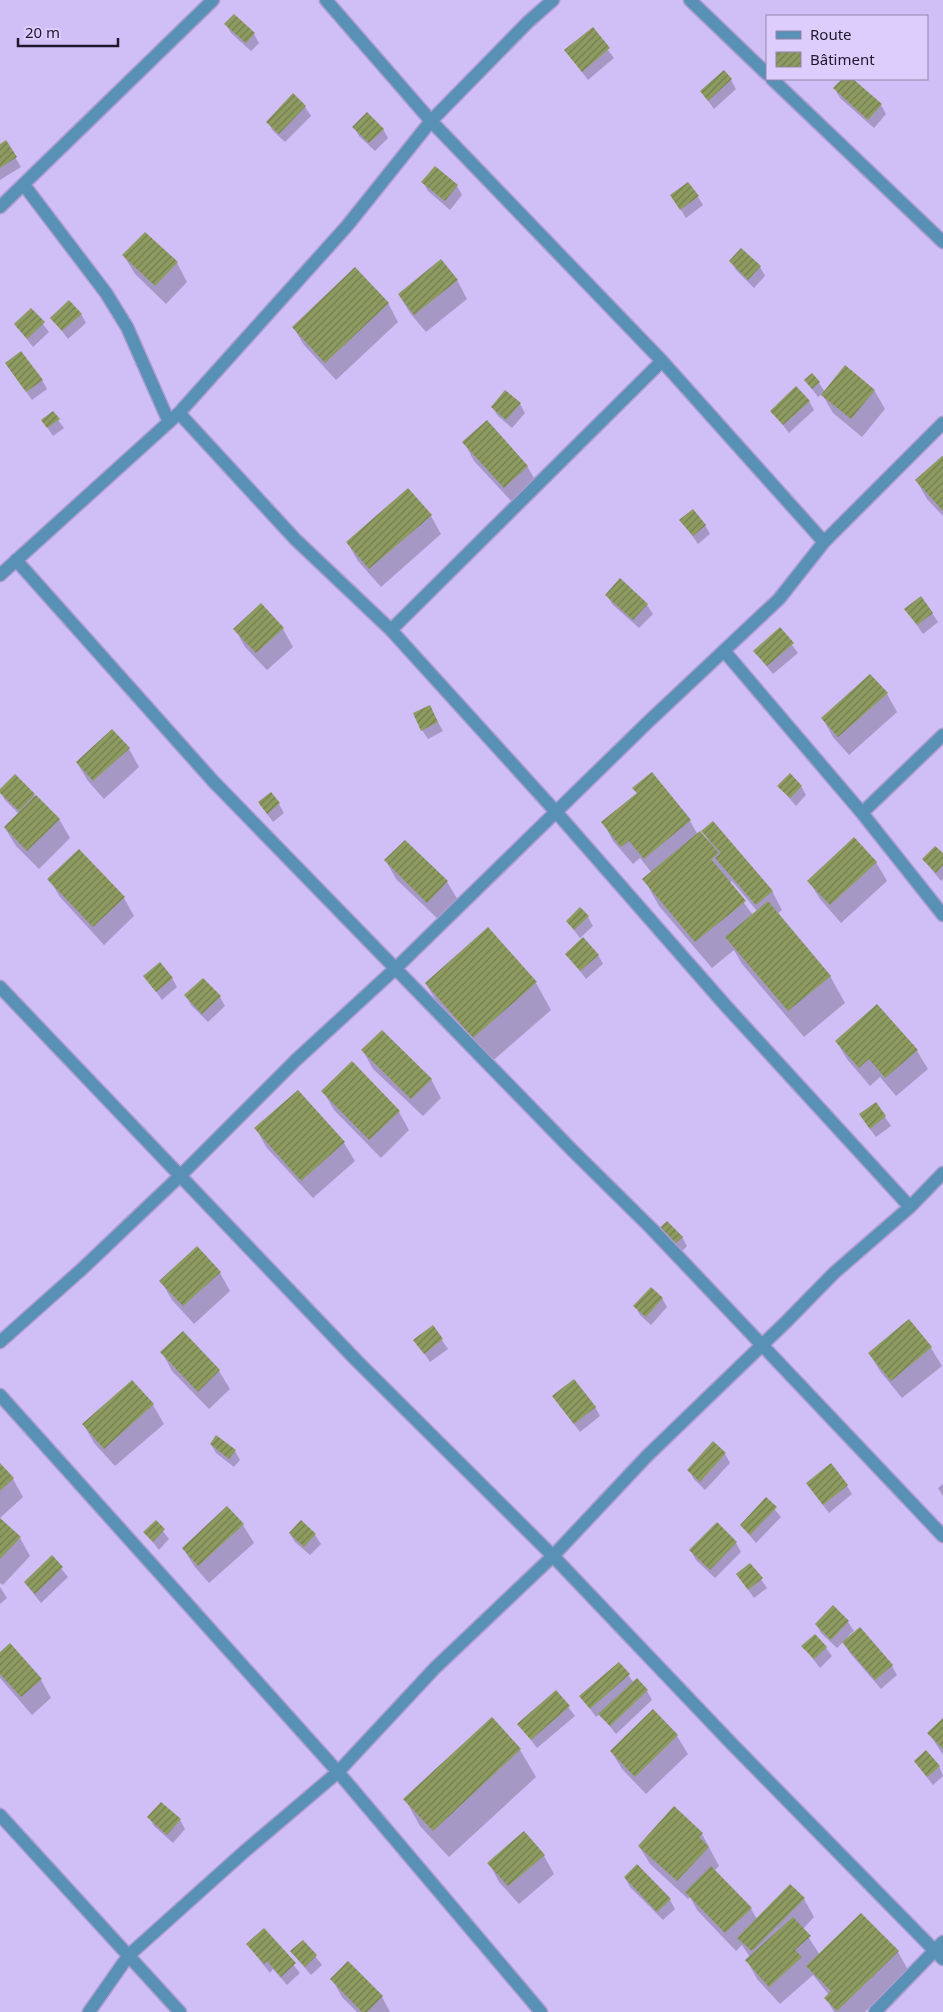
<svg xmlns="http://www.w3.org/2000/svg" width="943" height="2012" viewBox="0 0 943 2012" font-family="'Noto Sans',sans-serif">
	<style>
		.shadow { fill: #0003; fill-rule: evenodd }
		.building { fill: url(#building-hatch) }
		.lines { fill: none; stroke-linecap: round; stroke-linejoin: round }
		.minor-casing { stroke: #ad9dcf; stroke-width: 15 }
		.minor { stroke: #5890b6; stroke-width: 12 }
	</style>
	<defs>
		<pattern id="building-hatch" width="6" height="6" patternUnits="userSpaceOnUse" patternTransform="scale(1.25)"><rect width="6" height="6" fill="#8d9b61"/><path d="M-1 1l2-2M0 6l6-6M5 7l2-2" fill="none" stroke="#737d50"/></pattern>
	</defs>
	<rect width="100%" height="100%" fill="#d0bef7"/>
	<path class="shadow" d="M226 24 254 34 259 43 251 51 231 33Z
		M592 29 614 58 588 80 566 51Z
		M844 79H851L881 105 886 114 874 128 840 98 835 89Z
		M731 80 736 89 714 109 701 91Z
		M293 95 305 107 311 116 285 142 273 131 268 122Z
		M354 127 383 129 388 138 375 151 359 136Z
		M6 142 21 167 0 180V145Z
		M423 182 457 186 462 195 450 210 428 191Z
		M698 197 703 205 686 218 677 204Z
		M124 256 177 263 187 282 166 304 135 274Z
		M731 261 760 267 765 276 754 288 736 270Z
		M457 280 467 299 426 332 410 313 399 295Z
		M388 303 398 322 336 380 304 345 293 327Z
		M31 309 49 332 33 347 15 324Z
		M81 314 86 323 68 339 52 318Z
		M6 364 42 380 47 389 32 400Z
		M806 381 819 383 825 392 874 390 885 409 862 437 833 413 822 394 818 397Z
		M809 401 814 410 789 433 772 411Z
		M520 404 525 413 512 428 498 416 492 407Z
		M58 420 64 428 53 436 43 421Z
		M464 442 527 466 538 485 515 505 474 461Z
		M943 459V516L927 499 916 480Z
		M431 516 441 534 381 587 358 561 347 542Z
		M681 520 705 525 710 534 698 544Z
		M620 580 647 605 653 614 639 628 612 604 607 595Z
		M906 609 932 613 938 622 923 634Z
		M235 629H283L293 647 267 670 245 647Z
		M780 629 798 653 773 674 754 651Z
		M887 694 897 712 849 755 833 737 823 719Z
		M434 715 443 731 428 739 422 730Z
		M129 749 139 767 104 799 88 781 77 763Z
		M652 774 690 821 698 835 709 841 703 831 772 891 782 910 777 914 830 976 845 1003 804 1037 742 964 734 950 712 968 659 906 644 879 652 873 640 858 633 864 613 841 603 822 638 794 634 788ZM732 881 757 911 753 915 729 883Z
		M779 786H801L806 795 796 806Z
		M0 791 34 795 59 819 70 838 39 869 16 846 5 828 19 814 5 800Z
		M279 804 284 813 273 822 265 811Z
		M405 841 447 882 458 900 439 920 396 879 386 861Z
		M943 855V879L941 881 923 859Z
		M876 862 887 881 841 923 820 899 809 881Z
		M49 879 124 898 134 916 104 945 60 897Z
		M588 917 593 926 580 938 567 921Z
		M567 954 598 955 603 964 586 979Z
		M145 976 172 978 177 987 162 1000Z
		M536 983 551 1010 489 1064 442 1010 426 984Z
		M186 996 220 997 225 1006 208 1022 191 1005Z
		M836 1041 917 1051 928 1069 896 1096 880 1077 870 1086 847 1059Z
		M363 1051 431 1079 441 1098 423 1116 373 1069Z
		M298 1091 344 1143 355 1161 313 1198 266 1147 256 1128Z
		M323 1091 399 1112 409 1130 381 1158 334 1110Z
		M876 1104 891 1126 876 1137 866 1124Z
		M653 1236 682 1237 687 1246 673 1260Z
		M220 1273 230 1291 194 1324 172 1300 161 1281Z
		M662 1298 667 1307 651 1325 640 1315 635 1306Z
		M909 1320 931 1348 942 1366 902 1398 880 1371 869 1353Z
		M433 1327 448 1349 430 1362 415 1340Z
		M183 1332 219 1371 230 1389 209 1409 172 1371 162 1352Z
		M132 1382 153 1405 164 1424 115 1466 94 1443 84 1425Z
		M559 1405 595 1407 600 1416 580 1432Z
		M211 1444 235 1451 240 1460 234 1467 216 1453Z
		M725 1454 730 1463 705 1490 694 1479 689 1470Z
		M0 1465 13 1479 23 1497 0 1518Z
		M807 1484 847 1486 852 1494 829 1513Z
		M943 1484V1496L938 1488Z
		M766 1499 781 1517 756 1543 741 1525Z
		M0 1519 20 1538 30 1556 3 1585 0 1583Z
		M156 1522 169 1539 159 1550 145 1532Z
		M301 1522 315 1535 321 1544 310 1555 295 1542 290 1534Z
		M243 1525 254 1543 209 1583 194 1566 183 1548Z
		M736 1543 741 1552 715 1578 696 1560 691 1551Z
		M52 1557 68 1577 41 1603 25 1583Z
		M750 1564 767 1588 754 1598 737 1574Z
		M0 1587 7 1598 0 1604Z
		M833 1607 848 1622 854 1631 848 1636 850 1638 860 1629 892 1666 897 1675 881 1689 849 1652 843 1642 837 1648 821 1633 816 1624Z
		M803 1646 826 1648 832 1656 820 1668Z
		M0 1654 41 1680 51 1698 32 1715 0 1678Z
		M619 1663 634 1683 647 1691 652 1700 616 1734 600 1714 596 1717 581 1696Z
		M556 1691 575 1716 537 1748 519 1724Z
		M491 1718 520 1750 536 1777 449 1857 420 1826 405 1799Z
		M943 1719V1755L929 1733Z
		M677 1736 688 1754 646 1794 622 1769 611 1751Z
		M915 1762 939 1766 943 1776 933 1785Z
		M149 1817 180 1820 185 1829 173 1843 154 1826Z
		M702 1834 719 1866 714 1871 751 1909 757 1919 804 1899 814 1917 803 1929 820 1955 898 1952 908 1970 865 2012H834L826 1998 829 1995 813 1975 780 2004 757 1979 747 1960 750 1957 742 1945 736 1951 697 1910 690 1897 688 1899 650 1864 639 1846Z
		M544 1856 554 1874 519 1904 499 1882 489 1863Z
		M625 1878 670 1900 675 1909 663 1920 630 1887Z
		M264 1929 300 1973 287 1985 273 1969 270 1973 247 1944Z
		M303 1941 322 1965 311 1975 291 1952Z
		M332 1979 382 1997 390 2012H357L342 1997Z"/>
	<path class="building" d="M234 14 255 33 246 43 224 24Z
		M593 27 610 48 582 72 564 50Z
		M724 70 732 79 708 101 700 91Z
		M842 79H853L882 104 868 120 833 88Z
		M293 93 306 106 279 134 266 122Z
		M367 112 384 129 369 143 352 127Z
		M6 140 17 157 0 168V144Z
		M435 166 458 185 445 201 421 182Z
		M688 182 699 196 680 210 670 195Z
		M145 232 178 262 155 286 122 255Z
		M741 248 761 266 748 280 729 261Z
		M441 259 458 280 414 315 398 294Z
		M355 267 389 303 325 363 292 327Z
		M69 300 82 314 62 331 50 318Z
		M31 308 45 322 27 339 14 324Z
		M21 351 43 380 26 392 5 363Z
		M845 365 875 390 851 419 821 395Z
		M812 373 820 382 812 389 804 380Z
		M796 386 810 401 783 425 770 411Z
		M505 390 521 403 506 420 491 407Z
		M53 411 60 419 47 428 41 420Z
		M487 420 528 466 504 488 462 442Z
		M942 456 943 457V511L915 480Z
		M408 488 432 515 369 569 346 542Z
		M693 509 706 525 693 536 679 520Z
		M620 578 648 604 633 620 605 595Z
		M921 596 933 613 917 625 904 609Z
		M261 603 284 628 256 653 233 629Z
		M780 627 794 643 767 666 753 651Z
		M870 674 888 693 838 737 821 718Z
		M430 705 438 722 421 731 413 713Z
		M112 729 130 748 93 781 76 762Z
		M652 772 691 820 644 859 629 841 621 847 601 822 637 793 632 788Z
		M790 773 802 786 790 798 777 786Z
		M15 774 35 794 19 811 0 793V789Z
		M271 792 280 803 267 814 258 802Z
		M36 795 60 819 27 851 4 827Z
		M713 821 773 891 756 905 715 858 721 853 701 831Z
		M700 831 719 853 711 859 746 901 695 942 642 879Z
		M854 837 877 862 830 905 807 881Z
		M405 840 448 881 427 903 384 860Z
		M935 846 943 853V865L936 873 922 859Z
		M79 849 125 897 93 927 47 879Z
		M768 901 831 976 788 1011 725 937Z
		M580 907 589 916 574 930 566 921Z
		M488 927 537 982 473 1038 425 983Z
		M583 937 599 955 580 971 565 954Z
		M160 962 173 978 156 992 143 976Z
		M203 978 221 996 202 1014 184 995Z
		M877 1004 918 1050 885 1078 869 1059 859 1068 835 1041Z
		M382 1030 432 1079 411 1099 361 1050Z
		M352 1061 400 1111 369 1140 321 1091Z
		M298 1090 345 1142 301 1181 254 1128Z
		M876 1102 886 1116 870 1129 859 1114Z
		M667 1221 683 1237 667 1251 652 1235Z
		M197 1246 221 1272 183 1306 159 1281Z
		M651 1287 663 1298 646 1317 633 1306Z
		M909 1319 932 1347 891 1381 868 1353Z
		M433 1325 443 1339 424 1354 413 1340Z
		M183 1331 220 1370 198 1392 160 1352Z
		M574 1379 596 1407 574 1424 552 1396Z
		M132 1380 154 1404 104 1449 82 1424Z
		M216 1435 236 1450 229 1459 210 1444Z
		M713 1441 726 1453 700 1482 687 1470Z
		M0 1463 14 1478 0 1491Z
		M831 1463 848 1485 823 1505 806 1483Z
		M766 1497 777 1507 750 1535 740 1525Z
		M227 1506 244 1524 198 1566 182 1548Z
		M0 1518 21 1537 0 1559Z
		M156 1520 165 1529 153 1542 143 1532Z
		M301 1520 316 1534 304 1547 289 1533Z
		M717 1522 737 1542 710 1570 689 1550Z
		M52 1555 63 1567 35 1594 24 1582Z
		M750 1563 763 1578 748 1590 736 1574Z
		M833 1605 849 1621 831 1640 815 1624Z
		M860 1627 893 1665 875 1680 842 1642Z
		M815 1634 827 1647 814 1659 801 1646Z
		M10 1643 42 1679 21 1697 0 1674V1652Z
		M619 1662 630 1674 590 1709 579 1696Z
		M637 1678 648 1690 610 1726 598 1714Z
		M556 1690 570 1706 531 1740 517 1724Z
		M653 1709 678 1735 635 1777 610 1751Z
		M492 1717 521 1749 433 1831 403 1799Z
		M943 1718V1749L927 1733Z
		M926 1750 940 1766 927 1777 914 1761Z
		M161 1802 181 1819 167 1835 147 1817Z
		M674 1806 703 1833 699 1837 709 1847 677 1881 638 1846Z
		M524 1831 545 1855 508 1886 487 1863Z
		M637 1864 671 1899 657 1912 624 1877Z
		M711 1866 752 1908 725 1933 685 1892Z
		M790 1884 805 1898 752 1951 737 1938Z
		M861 1913 899 1951 837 2011 824 1998 831 1991 806 1966Z
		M793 1917 811 1936 795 1950 802 1957 769 1987 745 1960Z
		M264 1928 296 1963 281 1977 267 1961 264 1964 246 1944Z
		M303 1940 317 1955 305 1967 290 1951Z
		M348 1961 383 1996 367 2012H362L330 1979Z"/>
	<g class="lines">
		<defs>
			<path id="minor" d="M326 0 431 121 662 361 824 542
				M690 0 767 74
				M772 79 943 242
				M24 185 106 293 127 327 169 422
				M0 207 213 0
				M179 413 295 539 391 630 557 813 726 1006 910 1207
				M16 560 213 781 572 1150 652 1229 943 1536
				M0 575 179 413 347 226 431 121 528 22 553 0
				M391 630 662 361
				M725 652 862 813 943 915
				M862 813 943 735
				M0 987 356 1360 553 1556 732 1744 943 1959
				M0 1342 82 1269 181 1175 296 1060 396 968 647 723 779 599 824 542 943 423
				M0 1395 338 1772 541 2012
				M0 1815 180 2012
				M89 2012 129 1955 245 1851 338 1772 435 1668 553 1556 647 1456 786 1322 834 1273 910 1207 943 1173
				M875 2012 943 1942"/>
		</defs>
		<use href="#minor" class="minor-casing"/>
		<use href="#minor" class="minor"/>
	</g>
	<rect x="766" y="15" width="162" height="65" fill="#dccdfc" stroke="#9185a9"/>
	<rect x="776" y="31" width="25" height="8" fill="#5890b6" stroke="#9185a9"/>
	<text x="810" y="40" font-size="15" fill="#20182d">Route</text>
	<rect x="776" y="52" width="25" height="15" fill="url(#building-hatch)" stroke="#9185a9"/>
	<text x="810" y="65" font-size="15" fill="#20182d">Bâtiment</text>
	<path d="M18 38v8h100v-8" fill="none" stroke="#20182d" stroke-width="2.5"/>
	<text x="25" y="38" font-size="15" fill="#20182d" stroke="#dccdfc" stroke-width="4" paint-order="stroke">20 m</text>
</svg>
